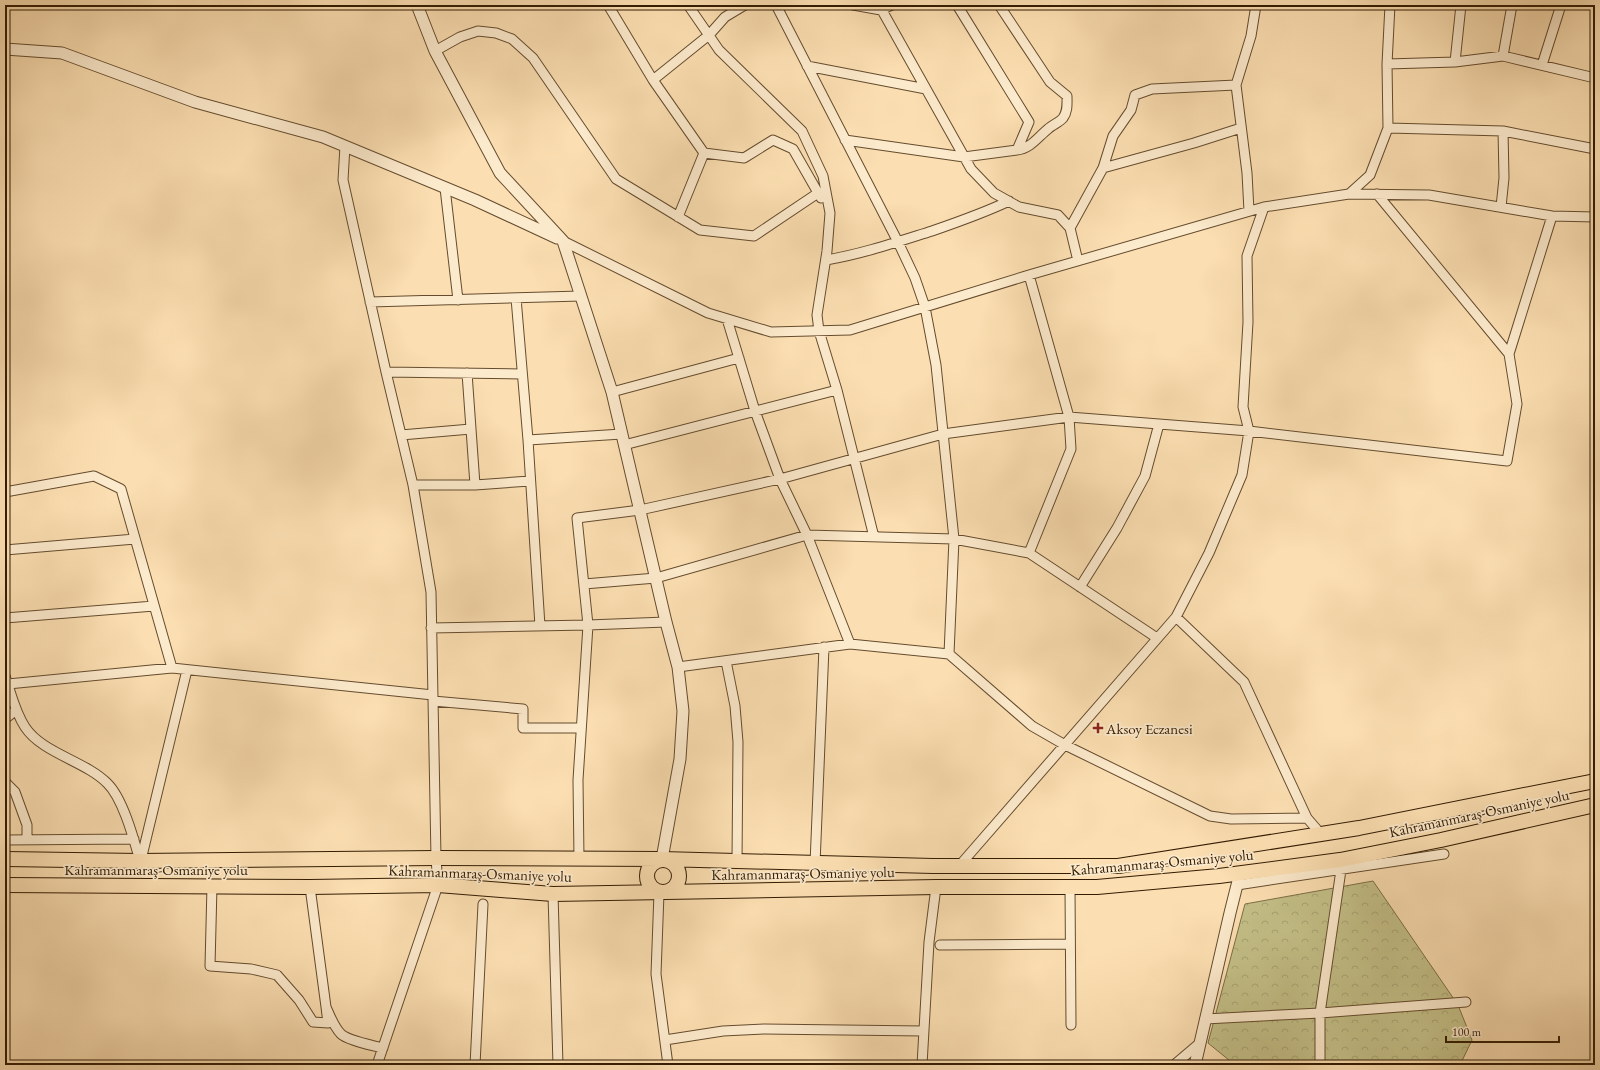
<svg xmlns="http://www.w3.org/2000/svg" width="1600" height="1070" viewBox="0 0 1600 1070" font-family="'EB Garamond',serif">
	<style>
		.forest { fill: url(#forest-crowns); stroke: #7c6e46 }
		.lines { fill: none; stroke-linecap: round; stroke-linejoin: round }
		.minor-casing { stroke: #654c2e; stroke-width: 11 }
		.tertiary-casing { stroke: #654c2e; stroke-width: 13 }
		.trunk-casing { stroke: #331c03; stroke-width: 16 }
		.minor { stroke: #fceacc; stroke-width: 9 }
		.tertiary { stroke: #fceacc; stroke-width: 11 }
		.trunk { stroke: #fbdeb1; stroke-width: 14 }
		.poi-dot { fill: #8f2418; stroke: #fceacc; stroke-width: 1.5 }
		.labels { text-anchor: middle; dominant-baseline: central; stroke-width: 3.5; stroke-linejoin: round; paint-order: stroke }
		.poi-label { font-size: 15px; fill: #331c03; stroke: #fceacc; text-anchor: start }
		.street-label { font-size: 15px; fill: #331c03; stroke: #fceacc }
	</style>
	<defs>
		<pattern id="forest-crowns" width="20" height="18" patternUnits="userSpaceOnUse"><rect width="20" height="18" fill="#c4c088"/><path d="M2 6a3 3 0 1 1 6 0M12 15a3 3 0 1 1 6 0" fill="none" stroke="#a9a474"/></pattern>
	</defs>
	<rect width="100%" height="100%" fill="#fbdeb1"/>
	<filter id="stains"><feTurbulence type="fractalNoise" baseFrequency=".005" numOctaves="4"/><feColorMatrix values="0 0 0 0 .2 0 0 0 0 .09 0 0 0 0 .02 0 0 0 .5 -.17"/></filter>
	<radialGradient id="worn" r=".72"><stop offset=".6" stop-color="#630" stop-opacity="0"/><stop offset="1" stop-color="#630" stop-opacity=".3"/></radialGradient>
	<path class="forest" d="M1373 881 1458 1005 1472 1040 1460 1065H1235L1208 1043 1245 904Z"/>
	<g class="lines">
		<defs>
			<path id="minor" d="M608 5 653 80 704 153 744 158 773 140 793 149 821 198
				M688 5 719 50 802 131 823 176 830 213 827 251 817 315 819 331 837 390 874 537
				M776 5 898 242 915 278 925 307 936 365 954 539 949 654
				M853 5 881 10 892 5
				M879 5 971 169 994 193 1019 207 1058 215 1070 228 1078 261
				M999 5 1050 82 1067 96C1067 104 1068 111 1063 118 1060 122 1052 125 1048 129 1038 137 1030 149 1017 150
				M435 51 460 37 478 31 496 33 512 39 533 58 616 179 700 230 754 236 818 193
				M1503 56 1512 5
				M1455 62 1461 5
				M1387 64 1455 62 1503 56 1595 78
				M1542 65 1561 5
				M807 66 926 89
				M653 80 709 35 725 17 745 5
				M1388 128 1503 131 1595 149
				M845 140 964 157 1017 150 1029 122 957 5
				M345 146 343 180 386 372 413 485 431 592 436 858 438 885 377 1065
				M1103 168 1113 136 1131 110 1135 95 1152 89 1236 85
				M445 188 458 300
				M1349 194 1370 175 1388 128 1387 64 1390 5
				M1377 194 1509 354
				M1501 207 1504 178 1503 131
				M1249 211 1247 173 1236 85 1251 36 1256 5
				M678 217 704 153
				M1070 228 1103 168 1194 143 1241 128
				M563 241 708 313 771 332 850 330 1029 275 1264 207 1349 194 1429 195 1552 216 1595 217
				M826 260C862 254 897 242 932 231 958 222 984 213 1009 201
				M1029 275 1069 417 1071 449 1029 553
				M516 298 528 440 540 626
				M370 302 581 296
				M727 319 755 411 780 479 807 535 850 644
				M386 372 522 374
				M467 373 475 485
				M612 392 739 358
				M401 435 471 429
				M528 440 622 434
				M624 445 837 390
				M413 485H475L530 481
				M5 492 94 476 121 489 172 668
				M5 550 135 539
				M584 584 656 578 807 535 954 539 1029 553 1157 638
				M1080 587 1117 528 1145 476 1159 424
				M1176 617 1244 682 1307 818 1320 833
				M5 618 154 606
				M431 628 588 625 666 622
				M726 661 735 706 738 742 737 862
				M678 667 850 644 949 654 1032 726 1065 745 1210 816 1231 819 1307 818
				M5 676C11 693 15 712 25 727 42 753 85 761 107 783 123 798 134 840 140 861
				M8 684 172 668 433 695
				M433 701 523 709V728H581
				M5 719 16 710
				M5 782 15 792 27 825V840
				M5 840 134 839
				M579 859 578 780 588 625 577 518 640 510 780 479 943 434 1069 417 1249 431 1507 461 1517 404 1509 354 1552 216
				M141 860 187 670
				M815 864 824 647
				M960 865 1176 617 1209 553 1242 475 1249 431 1243 407 1248 322 1247 256 1264 207
				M1237 885 1444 854
				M212 886 210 966 251 969 277 975 299 1000 313 1022 328 1023 326 1007C330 1016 334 1027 341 1034 347 1040 374 1046 383 1048
				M310 887 326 1007
				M1070 887 1071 1025
				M659 893 656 974 668 1065
				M553 894 558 1065
				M940 945 1070 944
				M1205 1019 1320 1013 1466 1002
				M665 1040 723 1031 764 1029 923 1031
				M475 1065 483 904
				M922 1065 929 942 936 887
				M1174 1065 1200 1043
				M1320 1065V1013L1341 870"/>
			<path id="tertiary" d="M417 5 435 51 500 173 563 241 612 392 666 622 678 667 683 711 680 759 662 859
				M5 49 62 53 195 102 323 137 475 200 557 238
				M1195 1065 1230 913 1240 873"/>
			<path id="trunk" d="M5 859 140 861 436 858 662 859 933 866H1118L1359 828 1595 781
				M647 876a16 16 0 1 1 32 0a16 16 0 1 1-32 0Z
				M5 885 310 887 438 885 553 894 936 887H1097L1219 876 1340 860 1441 840 1595 805"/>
		</defs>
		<use href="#minor" class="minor-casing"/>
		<use href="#tertiary" class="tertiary-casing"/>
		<use href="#trunk" class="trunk-casing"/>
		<use href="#minor" class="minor"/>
		<use href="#tertiary" class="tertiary"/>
		<use href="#trunk" class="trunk"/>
	</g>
	<path class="poi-dot" d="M1096 722h4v4h4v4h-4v4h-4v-4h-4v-4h4z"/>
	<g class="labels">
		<g class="poi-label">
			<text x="1106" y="728">Aksoy Eczanesi</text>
		</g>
		<g class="street-label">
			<text transform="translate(1479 813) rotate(-12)">Kahramanmaraş-Osmaniye yolu</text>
			<text transform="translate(1162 862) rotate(-5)">Kahramanmaraş-Osmaniye yolu</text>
			<text x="156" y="869">Kahramanmaraş-Osmaniye yolu</text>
			<text transform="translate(480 873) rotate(2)">Kahramanmaraş-Osmaniye yolu</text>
			<text transform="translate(803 873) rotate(-1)">Kahramanmaraş-Osmaniye yolu</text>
		</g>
	</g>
	<rect width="1600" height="1070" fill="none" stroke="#fbdeb1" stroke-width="20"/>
	<rect x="6" y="6" width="1588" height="1058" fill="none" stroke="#331c03" stroke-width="2"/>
	<rect x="10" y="10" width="1580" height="1050" fill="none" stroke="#331c03"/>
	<path d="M1446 1036v6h113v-6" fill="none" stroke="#331c03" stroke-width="2"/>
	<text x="1452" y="1036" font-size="12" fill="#331c03" stroke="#fceacc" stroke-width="3" paint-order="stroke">100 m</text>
	<rect width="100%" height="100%" filter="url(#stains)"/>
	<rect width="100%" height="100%" fill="url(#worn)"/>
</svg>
